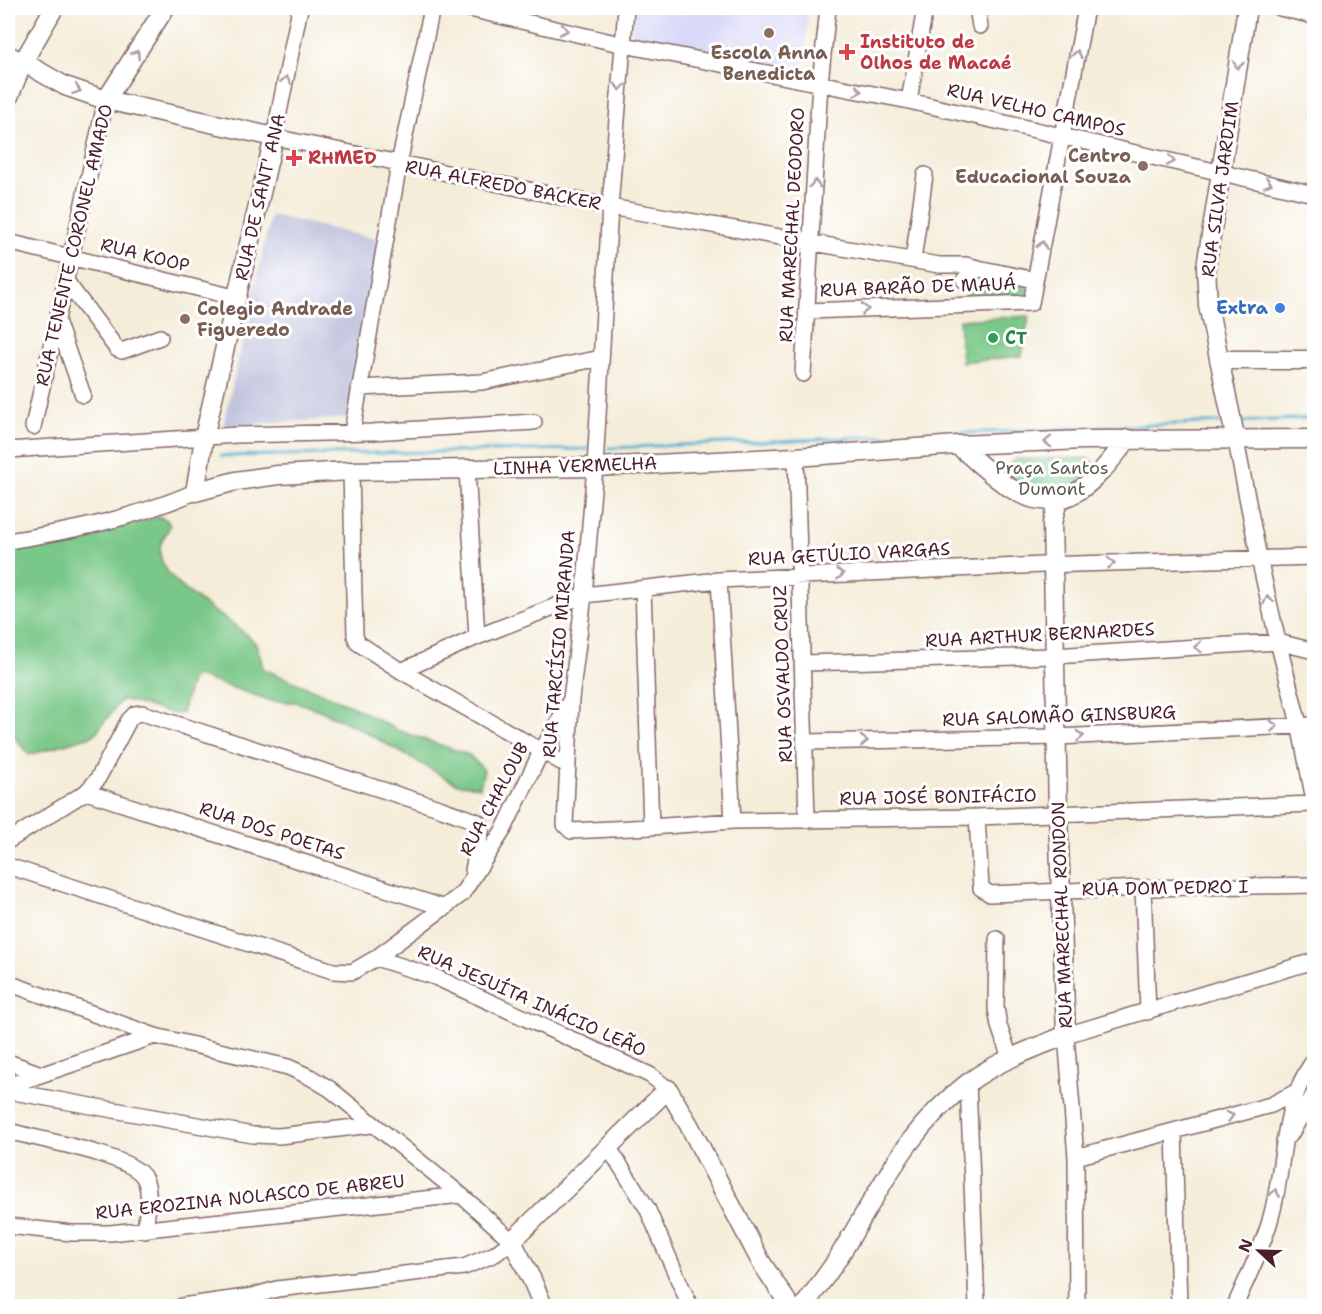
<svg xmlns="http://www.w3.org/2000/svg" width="1322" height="1314" viewBox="0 0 1322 1314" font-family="'Shantell Sans',sans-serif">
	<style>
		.built { fill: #d8d7f8 }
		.industrial { fill: #bfc2dd }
		.green { fill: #7ac889; stroke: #62745a; stroke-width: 1.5 }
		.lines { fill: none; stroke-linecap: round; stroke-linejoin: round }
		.stream { stroke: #50adcf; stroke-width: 3 }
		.minor-casing { stroke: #866768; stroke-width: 18 }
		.major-casing { stroke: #866768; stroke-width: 21 }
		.minor { stroke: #fff; stroke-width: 15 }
		.major { stroke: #fff; stroke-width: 18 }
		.oneway { stroke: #ae9aa0 }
		.education-dot { fill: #8d6e63; stroke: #fff; stroke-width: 2 }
		.health-dot { fill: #e0444e; stroke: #fff; stroke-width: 2 }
		.shop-dot { fill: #3f7fe0; stroke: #fff; stroke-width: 2 }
		.leisure-dot { fill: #2e9e5b; stroke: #fff; stroke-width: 2 }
		.labels { text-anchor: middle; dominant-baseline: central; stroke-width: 6; stroke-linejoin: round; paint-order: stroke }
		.health-label { font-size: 18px; font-weight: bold; fill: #be3a42; stroke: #fff; text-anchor: start }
		.education-label { font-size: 18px; font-weight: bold; fill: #785e54; stroke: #fff }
		.street-label { font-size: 18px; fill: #4a1f2b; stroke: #fff }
		.shop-label { font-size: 18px; font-weight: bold; fill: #366cbe; stroke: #fff; text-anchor: end }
		.leisure-label { font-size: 18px; font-weight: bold; fill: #27864d; stroke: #fff; text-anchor: start }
		.park-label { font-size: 18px; fill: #5b5a4c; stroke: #fff }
	</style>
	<rect width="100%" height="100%" fill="#fff"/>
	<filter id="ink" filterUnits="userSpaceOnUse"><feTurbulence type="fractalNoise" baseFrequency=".0167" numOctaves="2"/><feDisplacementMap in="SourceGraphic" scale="12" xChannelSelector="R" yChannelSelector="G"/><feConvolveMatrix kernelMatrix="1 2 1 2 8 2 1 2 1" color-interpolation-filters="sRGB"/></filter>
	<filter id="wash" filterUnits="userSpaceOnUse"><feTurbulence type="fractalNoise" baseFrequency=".008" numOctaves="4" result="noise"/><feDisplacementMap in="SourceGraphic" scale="24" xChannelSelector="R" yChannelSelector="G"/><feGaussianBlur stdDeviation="1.35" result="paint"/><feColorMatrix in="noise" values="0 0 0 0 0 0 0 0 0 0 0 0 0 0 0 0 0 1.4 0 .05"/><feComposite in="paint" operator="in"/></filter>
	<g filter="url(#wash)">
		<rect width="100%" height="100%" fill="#f4edd9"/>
		<path class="built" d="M634 8H785L809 10 803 67 732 57 733 18 729 55 631 39Z"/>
		<path class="industrial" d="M271 215 381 240 348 418 223 426Z"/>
		<path class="green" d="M974 278 1022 281 1028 291 1024 297 970 298 967 296V286Z
			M1029 316 1022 356 962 362 959 320Z
			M1087 458 1097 465V473L1055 499 1007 481 1008 465 1016 459Z
			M160 517 167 520 170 526C167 532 161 541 160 547 156 587 233 616 255 643 260 650 261 661 263 669L350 705 397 730 469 755 484 770 480 787 457 784 360 729 317 709 296 702 272 701 197 676 191 680 182 713 174 714 122 699 94 735 29 755 8 729V550L77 537Z"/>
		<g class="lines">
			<path class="stream" d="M1238 422 1314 418
				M609 448 1225 422
				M221 456 589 449"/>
		</g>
	</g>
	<g filter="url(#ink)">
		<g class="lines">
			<defs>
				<path id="minor" d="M300 8 274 137 610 207 939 265H966L978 268
					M466 8 624 45 909 101 1314 194
					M626 8 610 207 595 467 584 595 571 699 565 825 571 831 651 827 733 821 977 817 1314 804
					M977 8 980 26
					M1280 8 1314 16
					M8 53 23 62
					M909 101 925 8
					M8 242 238 298
					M913 260 925 175
					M65 280 117 349 122 351 160 337
					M964 280 978 268 1035 280
					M807 311 1031 303 1086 8
					M57 321 83 395
					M803 374 820 83 828 8
					M359 388 482 382 601 358
					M33 427 106 100
					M352 432 399 164 432 8
					M1236 441 1259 558 1278 642 1299 724 1314 800
					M8 450 237 435 372 432 534 422
					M796 457 807 819
					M467 469 477 637
					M351 471 355 636 358 643 401 671 568 766
					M8 541C72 531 135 518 195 492
					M719 580 733 821
					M643 588 651 827
					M804 663 1054 656 1278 642 1314 651
					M401 671 477 637 584 595 719 580 1043 565 1314 557
					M805 742 1057 737 1314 725
					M86 792 445 908
					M977 817 981 888 990 894 1143 888 1314 885
					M8 841 86 792 97 780 129 720 135 714 142 713 442 809 478 822 482 827 473 870
					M8 866 333 971 352 972 376 958 462 894 504 829 541 752 570 701
					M1143 888 1148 1012
					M997 939 996 1008 999 1026 1010 1058
					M376 958 435 977 626 1064 650 1075 668 1089
					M8 983 155 1036 288 1067 310 1077 330 1089 461 1195 512 1241 495 1254 464 1267 277 1289 253 1296 182 1306
					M8 1062 41 1074
					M968 1083 977 1306
					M8 1086 155 1036
					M8 1091 253 1135 279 1136 372 1125
					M8 1131C36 1139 127 1154 143 1176 153 1190 146 1215 145 1231
					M1174 1131 1179 1306
					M1290 1135 1314 1094
					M609 1148 647 1208 690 1306
					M1076 1157 1271 1105 1296 1092
					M8 1226 72 1233H110L461 1195
					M1077 1306 1076 1157 1066 1035 1314 961
					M1235 1306C1247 1277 1263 1248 1271 1217 1286 1163 1279 1109 1314 1060"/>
				<path id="major" d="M23 62 65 86 106 100 274 137 205 433 195 492 236 481 278 475 351 471 595 467 796 457 957 445 1084 440 1314 439
					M8 99 23 62 54 8
					M106 100 165 8
					M1219 360H1314
					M1236 441 1208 305 1206 267 1247 8
					M957 445C975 459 992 477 1012 489 1065 522 1097 478 1128 439
					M543 1306 532 1280 512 1241 668 1089 689 1125 761 1262 790 1306
					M804 1306C815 1290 828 1274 838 1258 879 1193 905 1130 968 1083 997 1061 1033 1049 1066 1035L1058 813 1053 564 1052 523 1058 501"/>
			</defs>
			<use href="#minor" class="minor-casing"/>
			<use href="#major" class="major-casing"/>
			<use href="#minor" class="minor"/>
			<use href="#major" class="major"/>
		</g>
		<defs><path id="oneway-chevron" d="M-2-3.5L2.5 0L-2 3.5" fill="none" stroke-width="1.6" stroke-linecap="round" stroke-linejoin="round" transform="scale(1.5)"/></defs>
		<g class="oneway">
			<use href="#oneway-chevron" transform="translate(564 30) rotate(13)"/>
			<use href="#oneway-chevron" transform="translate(136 54) rotate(-57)"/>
			<use href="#oneway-chevron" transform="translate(1077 54) rotate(-80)"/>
			<use href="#oneway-chevron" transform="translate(1238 65) rotate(99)"/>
			<use href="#oneway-chevron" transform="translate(286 80) rotate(-79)"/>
			<use href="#oneway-chevron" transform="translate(620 87) rotate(95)"/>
			<use href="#oneway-chevron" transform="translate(77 90) rotate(19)"/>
			<use href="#oneway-chevron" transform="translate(858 91) rotate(11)"/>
			<use href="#oneway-chevron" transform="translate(1171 161) rotate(12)"/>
			<use href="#oneway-chevron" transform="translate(1268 183) rotate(14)"/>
			<use href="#oneway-chevron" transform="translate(815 184) rotate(-87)"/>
			<use href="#oneway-chevron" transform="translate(1042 245) rotate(-79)"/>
			<use href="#oneway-chevron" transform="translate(865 309) rotate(-2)"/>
			<use href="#oneway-chevron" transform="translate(1048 442) rotate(178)"/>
			<use href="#oneway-chevron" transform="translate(1111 563) rotate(-2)"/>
			<use href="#oneway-chevron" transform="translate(840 574) rotate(-3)"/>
			<use href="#oneway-chevron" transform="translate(1268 600) rotate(-102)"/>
			<use href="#oneway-chevron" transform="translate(1198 647) rotate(176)"/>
			<use href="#oneway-chevron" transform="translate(1274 726) rotate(-3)"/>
			<use href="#oneway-chevron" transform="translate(1080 736) rotate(-3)"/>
			<use href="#oneway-chevron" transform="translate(864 741) rotate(-1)"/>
			<use href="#oneway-chevron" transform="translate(1230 1116) rotate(-15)"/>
			<use href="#oneway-chevron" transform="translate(1275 1193) rotate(-80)"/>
		</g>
	</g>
	<g class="education-dot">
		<circle cx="769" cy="33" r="6"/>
		<circle cx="1143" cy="166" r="6"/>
		<circle cx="185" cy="319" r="6"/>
	</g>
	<g class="health-dot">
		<path d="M844 43h6v6h6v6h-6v6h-6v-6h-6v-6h6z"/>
		<path d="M291 149h6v6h6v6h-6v6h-6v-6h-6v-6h6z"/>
	</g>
	<circle class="shop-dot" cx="1280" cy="308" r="6"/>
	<circle class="leisure-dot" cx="993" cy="338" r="6"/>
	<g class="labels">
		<g class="health-label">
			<text x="860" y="42">Instituto de<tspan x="860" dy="21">Olhos de Macaé</tspan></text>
			<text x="308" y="158">RHMED</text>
		</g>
		<g class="education-label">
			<text x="769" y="53">Escola Anna<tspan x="769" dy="21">Benedicta</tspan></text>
			<text x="1131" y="156" text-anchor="end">Centro<tspan x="1131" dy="21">Educacional Souza</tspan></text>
			<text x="197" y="309" text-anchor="start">Colegio Andrade<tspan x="197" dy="21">Figueredo</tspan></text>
		</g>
		<g class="street-label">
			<text transform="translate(1036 110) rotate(13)">RUA VELHO CAMPOS</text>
			<text transform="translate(503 185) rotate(11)">RUA ALFREDO BACKER</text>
			<text transform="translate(1220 189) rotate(-82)">RUA SILVA JARDIM</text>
			<text transform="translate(260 197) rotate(-77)">RUA DE SANT' ANA</text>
			<text transform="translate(792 225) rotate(-87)">RUA MARECHAL DEODORO</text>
			<text transform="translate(74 245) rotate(-77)">RUA TENENTE CORONEL AMADO</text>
			<text transform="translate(145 255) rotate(14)">RUA KOOP</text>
			<text transform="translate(918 287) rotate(-2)">RUA BARÃO DE MAUÁ</text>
			<text transform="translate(575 466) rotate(-2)">LINHA VERMELHA</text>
			<text transform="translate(849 554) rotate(-3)">RUA GETÚLIO VARGAS</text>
			<text transform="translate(1040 635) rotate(-3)">RUA ARTHUR BERNARDES</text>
			<text transform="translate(559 644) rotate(-85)">RUA TARCÍSIO MIRANDA</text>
			<text transform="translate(783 674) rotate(-92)">RUA OSVALDO CRUZ</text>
			<text transform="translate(1059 716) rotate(-2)">RUA SALOMÃO GINSBURG</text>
			<text transform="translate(938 797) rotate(-1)">RUA JOSÉ BONIFÁCIO</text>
			<text transform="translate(494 799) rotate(-62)">RUA CHALOUB</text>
			<text transform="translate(272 831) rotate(18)">RUA DOS POETAS</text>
			<text transform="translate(1165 888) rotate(-1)">RUA DOM PEDRO I</text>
			<text transform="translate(1062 915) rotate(-92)">RUA MARECHAL RONDON</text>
			<text transform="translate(532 1001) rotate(24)">RUA JESUÍTA INÁCIO LEÃO</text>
			<text transform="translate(250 1197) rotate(-6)">RUA EROZINA NOLASCO DE ABREU</text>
		</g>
		<g class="shop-label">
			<text x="1268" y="308">Extra</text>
		</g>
		<g class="leisure-label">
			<text x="1005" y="338">CT</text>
		</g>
		<g class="park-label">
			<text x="1052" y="468">Praça Santos<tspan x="1052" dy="21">Dumont</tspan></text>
		</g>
	</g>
	<rect width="1322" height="1314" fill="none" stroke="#fff" stroke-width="30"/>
	<g transform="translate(1259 1251) rotate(292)" stroke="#ffffff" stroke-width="4.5" paint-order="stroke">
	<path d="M0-4.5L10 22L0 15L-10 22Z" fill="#4a1f2b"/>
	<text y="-9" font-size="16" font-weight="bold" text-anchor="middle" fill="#4a1f2b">N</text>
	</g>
</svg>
